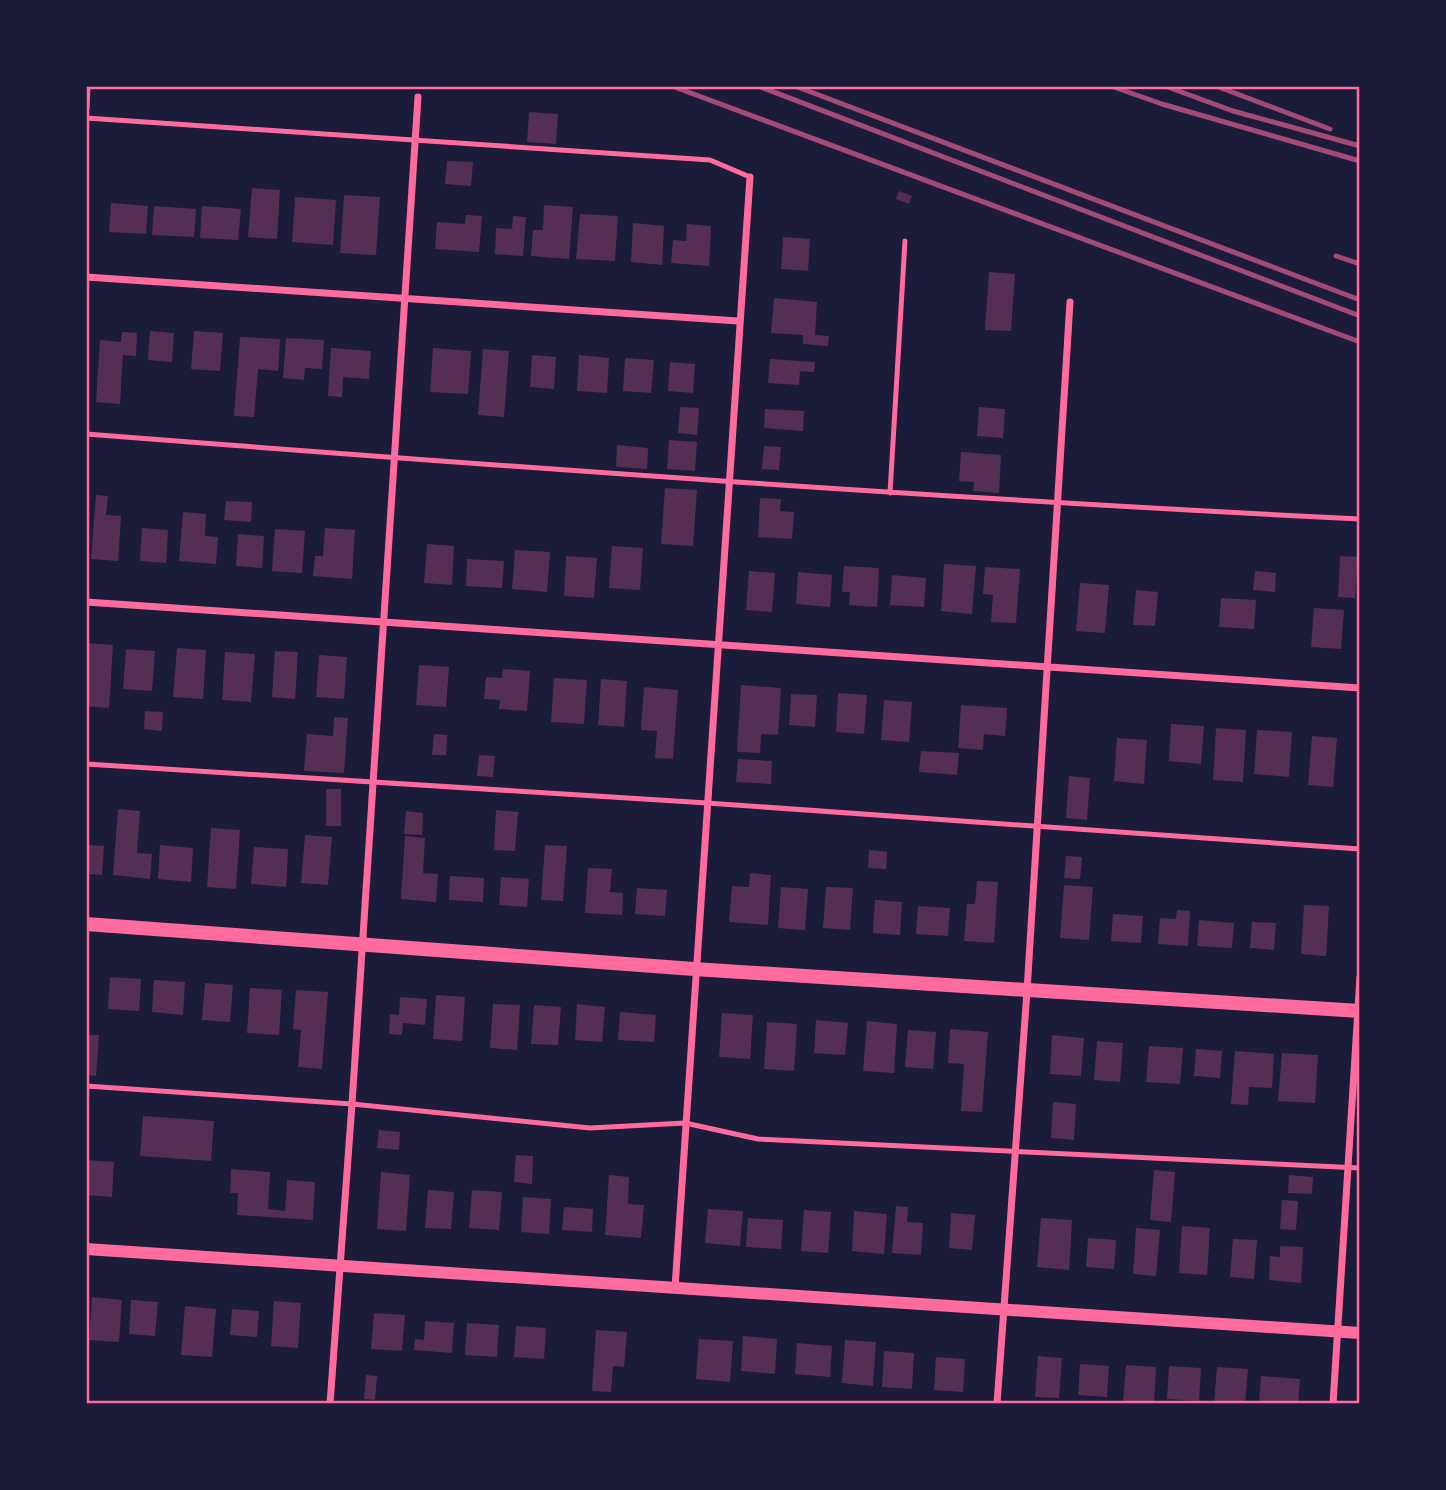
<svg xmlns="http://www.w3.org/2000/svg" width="1446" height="1490" viewBox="0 0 1446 1490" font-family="'Playfair Display',serif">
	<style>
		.building { fill: #542f53 }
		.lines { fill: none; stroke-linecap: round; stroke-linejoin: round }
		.service { stroke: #ff6b9d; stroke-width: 5 }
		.minor { stroke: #ff6b9d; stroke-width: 7 }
		.tertiary { stroke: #ff6b9d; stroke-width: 12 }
		.secondary { stroke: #ff6b9d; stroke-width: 14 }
		.rail { stroke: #a44b75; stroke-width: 5 }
		.neatline { fill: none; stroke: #ff6b9d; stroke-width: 2.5 }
	</style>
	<rect width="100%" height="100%" fill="#1b1b3a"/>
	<path class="building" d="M529 112 558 114 556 144 527 142Z
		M447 161 473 162 471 186 445 184Z
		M252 188 280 190 277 239 248 237Z
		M899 191 912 196 909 204 896 199Z
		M344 195 380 197 376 255 340 253Z
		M295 197 336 200 333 245 292 242Z
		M111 203 148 206 146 234 109 232Z
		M544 205 573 207 569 259 531 256 533 230H543Z
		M154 206 196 209 194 237 152 235Z
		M202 206 241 209 238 240 200 238Z
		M580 214 618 216 615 261 576 259Z
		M466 215 482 216 479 252 435 249 437 222 465 224Z
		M513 216 526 217 523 256 495 254 496 228 512 229Z
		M633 223 664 226 662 265 631 262Z
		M687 224 711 226 709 266 671 263 673 240 686 241Z
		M783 237 810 239 808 271 781 269Z
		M989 272 1015 274 1011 331 985 330Z
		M774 298 817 302 815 335 829 336 828 346 803 344V335L771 333Z
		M150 331 174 333 172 362 148 360Z
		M194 331 223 333 220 371 191 369Z
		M122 332 137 333 136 356 123 355 120 404 96 402 100 340 121 342Z
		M240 337 280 339 278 371 258 369 254 417 234 416Z
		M286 338 324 340 322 369 305 368 304 380 283 378Z
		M331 348 371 351 369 379 343 377 342 397 328 396Z
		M433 348 471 351 468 394 430 392Z
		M483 349 509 351 504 417 478 415Z
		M532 355 556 357 554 389 530 387Z
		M579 355 609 358 607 393 577 391Z
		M625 358 654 360 651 393 623 391Z
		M770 359 815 362 814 372 800 371 799 385 768 383Z
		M670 362 695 364 693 393 668 391Z
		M680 407 699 408 697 435 678 433Z
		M979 407 1005 409 1003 438 977 436Z
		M765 409 804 411 803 431 764 428Z
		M669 440 697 442 695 471 667 469Z
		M617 445 648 448 647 469 616 467Z
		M764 446 781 447 779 470 762 469Z
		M961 452 1001 455 999 493 973 491 974 482 959 481Z
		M665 488 697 490 693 546 661 544Z
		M96 495 108 496 106 515 121 516 118 561 91 559Z
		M760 498 781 499 780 511 794 512 792 539 758 537Z
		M226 501 252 502 251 522 224 520Z
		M183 512 206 514 205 536 218 537 216 564 179 561Z
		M142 528 168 530 166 563 140 561Z
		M325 528 355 530 352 579 313 576 315 556H323Z
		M275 529 305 531 302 573 272 571Z
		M238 534 264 536 262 568 236 566Z
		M427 544 454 546 452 585 424 583Z
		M612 546 643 548 640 590 609 588Z
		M515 550 550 552 547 592 512 589Z
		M566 556 597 558 594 598 564 596Z
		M1340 556 1358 557 1355 598 1338 597Z
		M467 559 504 561 502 588 466 586Z
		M944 564 976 566 972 614 941 611Z
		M844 566 879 568 877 607 849 605 850 592H842Z
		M985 567 1020 569 1016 623 991 622 993 595 983 594Z
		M749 571 775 573 772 612 746 610Z
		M1255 571 1276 573 1275 592 1253 590Z
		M798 572 832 575 830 607 796 604Z
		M892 575 926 578 924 607 890 605Z
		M1080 583 1109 585 1105 633 1076 631Z
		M1136 590 1158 592 1155 626 1133 625Z
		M1221 598 1256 600 1254 629 1219 627Z
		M1314 608 1344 610 1341 649 1311 647Z
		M86 643 113 645 109 708 86 706Z
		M177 648 206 650 203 699 173 697Z
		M126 649 155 651 152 691 123 689Z
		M275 651 298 652 295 699 272 697Z
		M225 652 255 654 251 702 222 700Z
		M319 655 347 657 344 699 316 697Z
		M419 665 449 667 446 707 416 705Z
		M503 669 530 671 527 711 499 709 500 700 484 699 486 677 502 678Z
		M554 678 587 680 584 724 551 722Z
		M601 679 627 681 624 727 598 725Z
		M741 685 781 688 778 735 761 734 760 753 737 752Z
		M644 687 678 690 673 759 655 758 657 731 641 730Z
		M838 693 867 695 864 734 836 732Z
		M791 694 817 695 815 727 789 725Z
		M884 700 912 702 909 742 881 740Z
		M961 705 1007 708 1005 736 984 734 983 750 958 748Z
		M145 711 163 712 162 731 144 729Z
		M334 717 348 718 344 773 304 771 307 734 333 736Z
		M1171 724 1204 726 1201 764 1169 761Z
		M1216 728 1246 730 1243 782 1213 780Z
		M1257 730 1292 732 1289 777 1254 774Z
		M434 734 447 735 446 755H432Z
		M1312 736 1337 738 1333 787 1308 785Z
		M1117 738 1147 740 1144 784 1114 781Z
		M921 751 959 753 957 775 919 772Z
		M479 755 495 756 493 777 477 776Z
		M738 759 772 761 771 784 736 782Z
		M1069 776 1090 778 1087 820 1066 818Z
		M326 789H341V826H326Z
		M118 809 140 811 137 853 152 854 150 879 113 875Z
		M496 810 518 812 515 851 494 850Z
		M406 811 423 813 422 835 404 834Z
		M211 828 240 830 236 889 207 887Z
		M305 835 332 837 328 885 301 883Z
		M405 836 425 838 423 873 438 874 436 902 401 899Z
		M86 845 104 846 102 875 86 874Z
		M160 845 193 848 191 882 158 879Z
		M545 845 567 846 563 901 541 900Z
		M254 847 288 849 286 887 251 884Z
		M869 850 887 852 886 869 868 868Z
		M1066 856 1082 857 1080 879 1064 878Z
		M588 868 612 869 610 892 623 893 622 915 585 913Z
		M750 873 771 875 768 925 729 922 732 886 749 887Z
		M450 876 484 878 483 902 449 900Z
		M501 877 529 879 527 907 499 905Z
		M977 881 998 882 994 943 964 941 967 904H975Z
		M1064 885 1093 887 1089 940 1060 938Z
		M781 887 808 889 805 930 778 928Z
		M826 887 853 888 850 930 823 928Z
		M637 888 667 890 665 916 635 914Z
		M875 900 902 902 900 935 873 933Z
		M1304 905 1329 906 1326 956 1301 954Z
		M918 906 950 908 948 936 916 934Z
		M1177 910 1190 911 1188 946 1158 944 1160 918 1176 919Z
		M1113 914 1143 916 1141 943 1111 941Z
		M1199 920 1234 923 1232 948 1197 946Z
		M1252 922 1276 923 1274 950 1250 948Z
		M110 977 141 979 139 1011 108 1009Z
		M154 980 185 982 183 1015 152 1012Z
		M205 983 233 985 230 1022 202 1020Z
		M250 988 282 990 279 1035 247 1033Z
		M296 990 328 992 322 1069 298 1067 301 1030 293 1029Z
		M436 995 465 997 462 1041 433 1039Z
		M400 997 427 999 425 1025 403 1023 402 1035 389 1034 390 1014 399 1015Z
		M493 1004 520 1005 517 1050 490 1048Z
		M577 1004 605 1007 602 1042 575 1040Z
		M534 1005 561 1007 558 1045 531 1044Z
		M620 1012 656 1015 654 1042 618 1040Z
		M722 1013 753 1015 750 1059 719 1057Z
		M816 1020 848 1023 845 1055 814 1053Z
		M867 1021 897 1024 894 1073 863 1071Z
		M767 1022 797 1024 794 1071 764 1069Z
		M950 1029 988 1032 982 1112 961 1111 964 1064 948 1063Z
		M908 1030 936 1032 933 1069 905 1067Z
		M86 1035H99L96 1076 86 1075Z
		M1052 1035 1084 1038 1081 1076 1050 1074Z
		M1097 1041 1123 1043 1120 1082 1094 1080Z
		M1149 1046 1183 1048 1180 1084 1146 1082Z
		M1196 1049 1222 1051 1220 1078 1194 1076Z
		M1235 1051 1274 1054 1272 1088 1249 1087 1248 1105 1231 1104Z
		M1282 1053 1318 1055 1315 1103 1278 1101Z
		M1053 1102 1076 1104 1074 1140 1051 1138Z
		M143 1116 214 1121 211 1161 140 1156Z
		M379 1130 400 1132 399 1150 377 1148Z
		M516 1155 533 1156 532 1184 514 1182Z
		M86 1160 114 1162 112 1197 86 1195Z
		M231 1169 270 1172 268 1209 285 1211 287 1180 315 1182 313 1220 237 1215 238 1193H230Z
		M1154 1170 1175 1172 1171 1222 1150 1220Z
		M381 1172 410 1175 406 1231 377 1229Z
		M609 1175 629 1177 628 1204 644 1205 641 1238 605 1235Z
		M1289 1175 1313 1177 1312 1194 1288 1193Z
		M428 1190 454 1192 451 1229 425 1228Z
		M472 1190 502 1192 499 1230 469 1228Z
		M523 1197 551 1199 549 1234 521 1232Z
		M1282 1200 1298 1201 1296 1230 1280 1229Z
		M896 1206 908 1207 907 1222 923 1223 921 1255 892 1253Z
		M564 1207 593 1209 592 1232 562 1230Z
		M708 1209 743 1211 740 1246 705 1243Z
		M804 1210 831 1212 828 1253 801 1251Z
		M854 1211 887 1214 884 1254 852 1251Z
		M951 1213 975 1215 972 1250 949 1248Z
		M748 1218 783 1220 781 1249 746 1247Z
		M1041 1218 1072 1220 1069 1270 1037 1267Z
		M1182 1226 1210 1228 1207 1275 1179 1273Z
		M1136 1228 1160 1230 1156 1276 1133 1274Z
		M1088 1238 1116 1240 1114 1269 1086 1267Z
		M1233 1239 1257 1240 1254 1279 1230 1277Z
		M1280 1246 1303 1247 1301 1283 1269 1280 1270 1256 1280 1257Z
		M92 1297 122 1300 119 1342 89 1340Z
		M131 1300 158 1302 155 1336 129 1334Z
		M274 1301 301 1303 298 1348 271 1346Z
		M185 1306 216 1309 212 1357 181 1355Z
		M232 1309 259 1311 257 1337 230 1335Z
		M374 1313 405 1315 402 1351 371 1349Z
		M425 1321 454 1323 452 1353 414 1350 415 1339 424 1340Z
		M467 1323 499 1325 497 1357 465 1355Z
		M516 1326 546 1328 544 1359 514 1357Z
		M596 1330 627 1332 624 1367 613 1366 611 1392 592 1391Z
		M743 1336 777 1339 775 1374 741 1371Z
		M699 1339 733 1341 730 1382 696 1379Z
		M845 1340 876 1342 873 1386 842 1383Z
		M797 1343 832 1346 830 1377 795 1374Z
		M884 1351 914 1353 912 1389 882 1387Z
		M1038 1356 1062 1358 1059 1398 1035 1397Z
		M936 1357 965 1359 963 1392 934 1390Z
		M1080 1364 1109 1366 1107 1397 1078 1395Z
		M1126 1365 1156 1367 1154 1404 1123 1402Z
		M1169 1366 1201 1368 1199 1401 1167 1399Z
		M1217 1367 1248 1369 1245 1404H1214Z
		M366 1375 377 1376 375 1400 364 1399Z
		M1261 1376 1300 1379 1298 1404H1259Z"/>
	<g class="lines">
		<path class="service" d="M86 118 710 160 750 177
			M86 434C510 467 935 498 1360 519
			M890 493 905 241
			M86 764 707 803 1360 849
			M86 1086 352 1104 590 1128 685 1123 758 1139 1360 1168"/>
		<path class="minor" d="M86 108 87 86
			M86 277 738 321
			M86 602 1360 688
			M675 1288 750 177
			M330 1404 352 1104 418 97
			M997 1404 1027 991 1070 302
			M1333 1404 1360 977"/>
		<path class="tertiary" d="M86 1249 1360 1333"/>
		<path class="secondary" d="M86 924 694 969 1360 1011"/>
		<path class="rail" d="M672 86 1360 342
			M758 86 1360 316
			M795 86 1360 300
			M1111 86 1162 104 1360 161
			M1165 86 1233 111 1360 146
			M1216 86 1330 129
			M1336 256 1360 264"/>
	</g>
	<rect width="1446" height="1490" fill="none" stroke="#1b1b3a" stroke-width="175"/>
	<rect x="88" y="88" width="1270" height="1314" class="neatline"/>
</svg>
